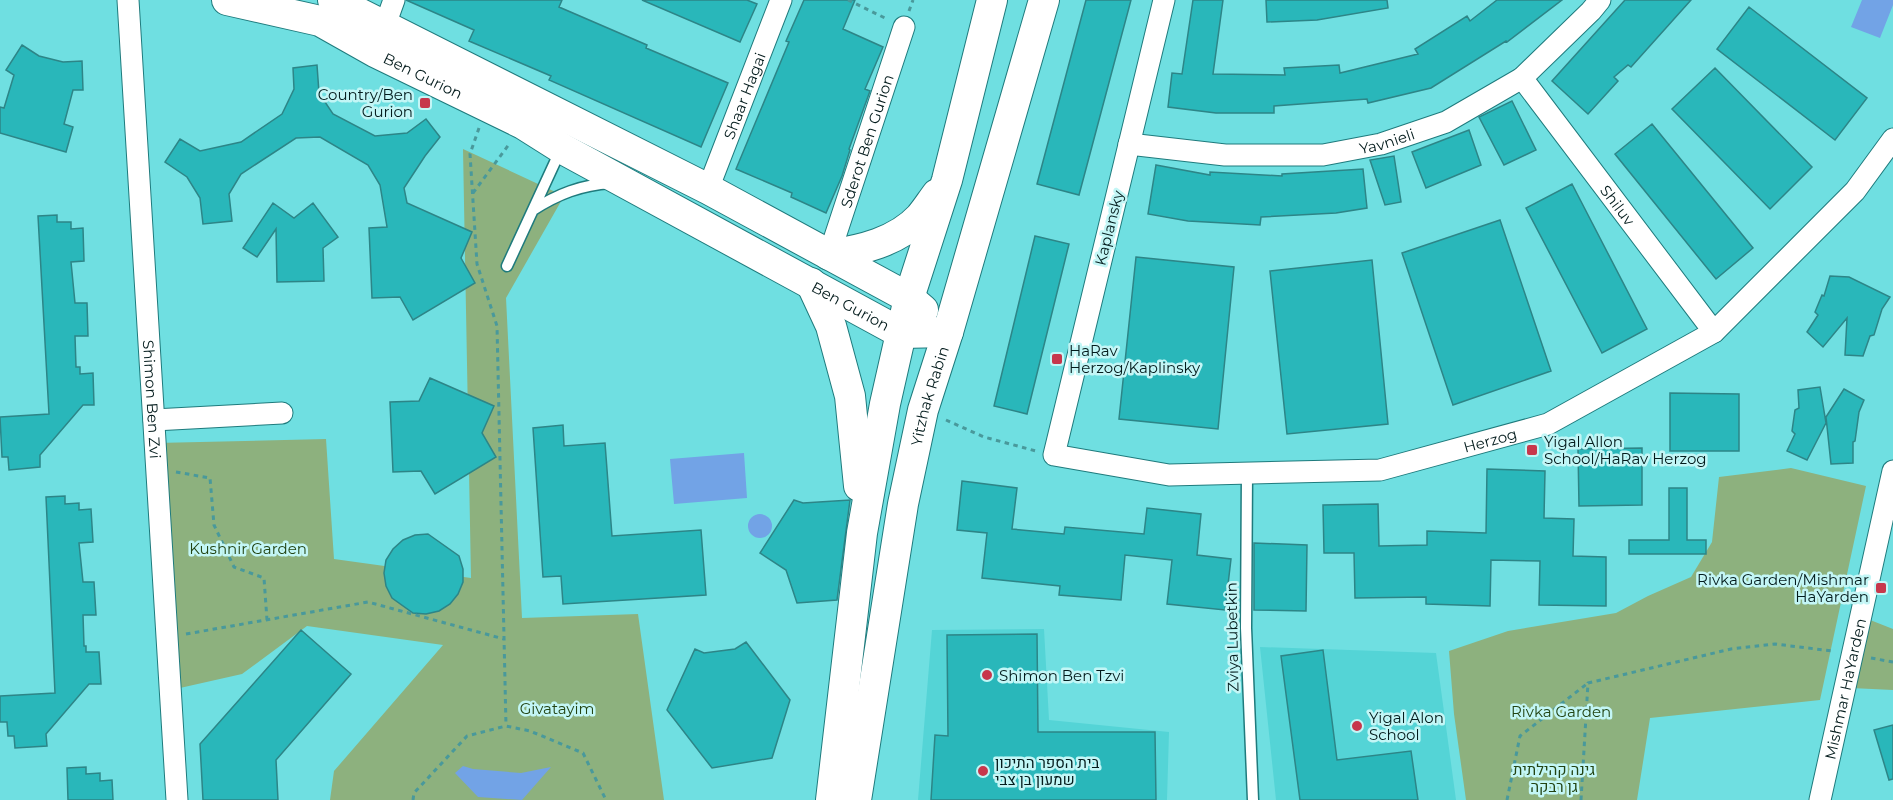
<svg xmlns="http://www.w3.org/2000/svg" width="1893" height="800" viewBox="0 0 1893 800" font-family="Montserrat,Heebo,sans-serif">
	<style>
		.built { fill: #54d4d6 }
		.green { fill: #8db17e }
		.water { fill: #72a3e6 }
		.building { fill: #29b7ba; stroke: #2d8587; stroke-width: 1.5 }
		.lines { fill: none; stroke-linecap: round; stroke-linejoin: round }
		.lane-casing { stroke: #1f7b7d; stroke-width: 13 }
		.street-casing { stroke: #1f7b7d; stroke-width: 23 }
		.secondary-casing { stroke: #1f7b7d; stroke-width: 32 }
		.path { stroke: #49999b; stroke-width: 3; stroke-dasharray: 4.5 4.5; stroke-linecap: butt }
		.lane { stroke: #fff; stroke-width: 10 }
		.street { stroke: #fff; stroke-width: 21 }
		.secondary { stroke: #fff; stroke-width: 30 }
		.poi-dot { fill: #c7374c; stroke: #c3f6f6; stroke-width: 2 }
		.labels { text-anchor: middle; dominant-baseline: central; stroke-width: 5; stroke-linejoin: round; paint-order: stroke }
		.street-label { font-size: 15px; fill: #031b1c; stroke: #c3f6f6 }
		.poi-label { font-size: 15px; fill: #031b1c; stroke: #c3f6f6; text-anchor: start }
		.park-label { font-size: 15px; fill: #224312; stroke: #c3f6f6 }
	</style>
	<rect width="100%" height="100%" fill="#6fdfe1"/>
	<path class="built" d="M1044 629 1049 720 1169 732 1167 800H918L932 630Z
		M1260 647 1436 653 1456 800H1276Z"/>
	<path class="green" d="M463 149 564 196 506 298 522 618 638 614 664 800H330L334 771 443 645 307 626 242 674 171 690 156 443 326 439 334 559 471 578Z
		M1791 468 1866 486 1820 700 1650 718 1637 800H1466L1454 714 1449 651 1508 631 1616 613 1648 596 1691 577 1712 542 1719 477Z
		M1860 616 1893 629V690L1851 688Z"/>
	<path class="water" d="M1862 0H1893V5L1880 38 1851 27Z
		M744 453 747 498 674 504 670 459Z
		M748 526a12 12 0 1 1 24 0a12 12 0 1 1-24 0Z
		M463 766 473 769 521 773 551 767 522 800 478 797 455 773Z"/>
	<path class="building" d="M406 0H562L559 7 647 45 646 48 728 83 701 147 549 80 551 76 469 41 474 30Z
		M642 0H747L757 4 740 42Z
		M804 0H855L843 29 883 47 865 89 870 91 849 149 850 150 842 176 826 213 791 197 792 193 736 169 789 42 786 41Z
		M1086 0H1131L1079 195 1037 184Z
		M1193 0H1223L1213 74 1285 75 1284 68 1339 65 1340 73 1418 54 1415 49 1467 16 1470 21 1497 0H1562L1507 42 1506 41 1431 88 1368 103 1367 99 1274 106V113H1216L1168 107 1172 73 1182 74Z
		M1266 0H1387L1388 8 1317 20 1267 22Z
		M1625 0H1691L1631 67 1628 65 1614 77 1618 81 1588 114 1552 81Z
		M1749 7 1867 98 1835 140 1717 49Z
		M22 45 39 56 63 62 82 61 83 90H73L64 124 73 127 66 152 0 133V107L4 108 14 75 6 70Z
		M317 65 319 93 333 114 375 136 407 133 426 119 440 137 425 156 404 188 407 203 472 232 461 258 475 283 413 320 400 297 372 298 369 228 387 227 380 185 368 165 320 137 296 138 241 174 229 194 232 221 203 224 200 198 187 177 165 162 180 139 200 151 241 142 282 114 294 89 293 68Z
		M1715 68 1812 167 1770 209 1672 109Z
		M1512 101 1536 150 1504 165 1479 117Z
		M1652 124 1753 248 1716 279 1615 154Z
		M1469 130 1481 165 1426 188 1412 152Z
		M1394 156 1401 202 1385 205 1370 160Z
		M1156 165 1210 175V172L1282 176V174L1363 169 1367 208 1336 213 1261 217 1260 225 1188 221 1148 214Z
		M1572 184 1647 329 1602 353 1526 208Z
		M273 203 294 218 313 203 338 237 323 248 324 281 277 282 276 229 257 257 243 248Z
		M57 215V222H71V229L83 228 84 261 71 262 75 303H87L88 336H75L76 367H80V374L93 373 94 405H83L40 455V467L9 470 8 457H2L0 417 49 414 38 216Z
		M1500 220 1551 371 1453 405 1402 253Z
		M1035 236 1069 244 1027 414 994 406Z
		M1136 257 1234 267 1218 429 1119 419Z
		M1372 260 1388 424 1287 434 1270 271Z
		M1830 276 1849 277 1890 297 1882 309 1874 335 1870 336 1863 356 1845 355 1847 318 1823 347 1807 332 1818 315 1815 312 1822 295 1824 296Z
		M430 378 494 406 482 433 496 457 435 494 421 471 393 472 390 402 419 401Z
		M1820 387 1826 423 1807 460 1787 451 1795 434 1792 431 1795 410 1799 408 1798 390Z
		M1844 389 1864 400 1859 412 1855 441 1853 442V463L1831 464 1826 417Z
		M1670 393 1739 394V451H1670Z
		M563 425 564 446 605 443 612 536 701 530 706 595 563 604 561 576 543 577 533 428Z
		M1642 448V505L1579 506 1578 449Z
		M1487 469 1545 471 1544 518 1574 519 1573 556 1606 557V606L1539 605 1540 561 1491 560 1490 606 1426 604V597L1355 598 1354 553H1324L1323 505 1378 504 1379 546 1427 545V531L1486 533Z
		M962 481 1017 488 1012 529 1064 534 1065 527 1144 534 1147 508 1201 514 1197 555 1231 559 1225 610 1167 604 1172 560 1125 555 1121 600 1059 595 1060 586 982 578 987 533 957 530Z
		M1669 488H1687V540H1706V554H1629V540H1669Z
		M65 496V504L79 503V510L91 509 93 542 79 543 83 582H94L96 615H83L84 646H86V652H99L101 684H89L46 734 47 746 15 748 14 736H8L7 722H0V696L55 693 46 497Z
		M794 500 803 503 850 500 837 600 797 603 786 570 760 553Z
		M428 534 459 556 463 569V582L458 594 450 604 439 611 426 614 413 613 392 598 386 586 384 573 386 560 393 549 403 540 415 535Z
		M1254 543 1307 545 1306 611 1254 610Z
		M301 630 351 674 276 760 278 800H203L200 744Z
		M1037 634 1038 732H1155L1156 800H931L935 735 948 736 947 635Z
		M746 642 790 700 772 758 712 768 667 710 695 649 704 653 735 649Z
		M1323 650 1337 760 1411 751 1418 800H1300L1281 656Z
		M1893 725V779L1889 780 1874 730Z
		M86 767V774L100 773V781L112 780 113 800H68L67 768Z"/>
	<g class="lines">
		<defs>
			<path id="lane" d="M533 210C558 194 581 185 611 183
				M507 266 561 149
				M1247 473 1246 628 1253 800"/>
			<g id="street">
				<path id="s1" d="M128 0 177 800"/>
				<path id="s2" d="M1164 0 1054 455 1169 475 1380 470 1548 424 1714 332 1855 191 1893 139"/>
				<path d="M380 39 394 0"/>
				<path id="s3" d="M1522 78 1714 332"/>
				<path id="s4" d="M1129 144 1225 155H1323L1381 144 1446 122 1522 78 1591 11 1600 0"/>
				<path id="s5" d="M708 189 781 0"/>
				<path id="s6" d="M829 255 904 27"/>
				<path d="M154 420 282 413"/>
				<path id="s7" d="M1820 800 1893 471"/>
			</g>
			<g id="secondary">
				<path id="s8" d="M227 0 320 21 375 52 523 124 561 148 901 333 948 332"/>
				<path d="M333 0 708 189 909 298 923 310"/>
				<path d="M829 255C861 250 897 242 920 217 926 210 931 202 937 194"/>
				<path d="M811 283 831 326 850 396 859 486"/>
				<path d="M831 800 862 533 885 404 909 298 947 180 992 0"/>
				<path id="s9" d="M856 800 903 504 923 410 948 332 1044 0"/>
			</g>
		</defs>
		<use href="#lane" class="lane-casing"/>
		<use href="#street" class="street-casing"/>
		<use href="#secondary" class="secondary-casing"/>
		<path class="path" d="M848 0 887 19
			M909 11 913 0
			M479 128 470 154 477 264 497 326 506 726
			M473 193 510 143
			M946 420 984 437 1036 451
			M176 472 210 478 214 525 234 567 264 578 267 620
			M186 634 368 602 504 639
			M1871 658 1893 662
			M413 800 414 793 467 736 506 726 530 731 583 753 606 800
			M1507 800 1520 736 1588 683
			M1581 800 1588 683 1731 649 1775 644 1832 651"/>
		<use href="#lane" class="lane"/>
		<use href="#street" class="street"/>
		<use href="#secondary" class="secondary"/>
	</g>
	<g class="poi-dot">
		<rect x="419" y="97" width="12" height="12" rx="3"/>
		<rect x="1051" y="353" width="12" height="12" rx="3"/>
		<rect x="1526" y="444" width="12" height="12" rx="3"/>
		<rect x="1875" y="582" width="12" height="12" rx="3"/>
		<circle cx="987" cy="675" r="6"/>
		<circle cx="1357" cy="726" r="6"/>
		<circle cx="983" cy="771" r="6"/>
	</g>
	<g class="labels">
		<g class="street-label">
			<text stroke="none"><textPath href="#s8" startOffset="212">Ben Gurion</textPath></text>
			<text stroke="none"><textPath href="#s5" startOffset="100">Shaar Hagai</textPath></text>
			<text stroke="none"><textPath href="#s4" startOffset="260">Yavnieli</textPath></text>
			<text stroke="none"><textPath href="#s6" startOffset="120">Sderot Ben Gurion</textPath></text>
			<text stroke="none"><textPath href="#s3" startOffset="159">Shiluv</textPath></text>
			<text transform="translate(1109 228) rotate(-76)">Kaplansky</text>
			<text stroke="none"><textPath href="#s8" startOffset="698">Ben Gurion</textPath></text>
			<text stroke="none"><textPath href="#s9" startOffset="411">Yitzhak Rabin</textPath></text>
			<text stroke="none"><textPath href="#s1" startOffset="400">Shimon Ben Zvi</textPath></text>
			<text stroke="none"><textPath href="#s2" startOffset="910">Herzog</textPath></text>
			<text transform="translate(1232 637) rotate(-91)">Zviya Lubetkin</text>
			<text stroke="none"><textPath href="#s7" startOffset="114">Mishmar HaYarden</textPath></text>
		</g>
		<g class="poi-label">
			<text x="413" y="94" text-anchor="end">Country/Ben<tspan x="413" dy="17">Gurion</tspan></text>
			<text x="1069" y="350">HaRav<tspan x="1069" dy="17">Herzog/Kaplinsky</tspan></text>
			<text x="1544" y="441">Yigal Allon<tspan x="1544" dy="17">School/HaRav Herzog</tspan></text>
			<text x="1869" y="579" text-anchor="end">Rivka Garden/Mishmar<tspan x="1869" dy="17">HaYarden</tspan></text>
			<text x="999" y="675">Shimon Ben Tzvi</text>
			<text x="1369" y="717">Yigal Alon<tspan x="1369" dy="17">School</tspan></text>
			<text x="995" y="762">בית הספר התיכון<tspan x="995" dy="17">שמעון בן צבי</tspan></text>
		</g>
		<g class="park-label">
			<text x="248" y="548">Kushnir Garden</text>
			<text x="557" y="708">Givatayim</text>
			<text x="1561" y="711">Rivka Garden</text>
			<text x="1554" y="769">גינה קהילתית<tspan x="1554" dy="17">גן רבקה</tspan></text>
		</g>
	</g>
</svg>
